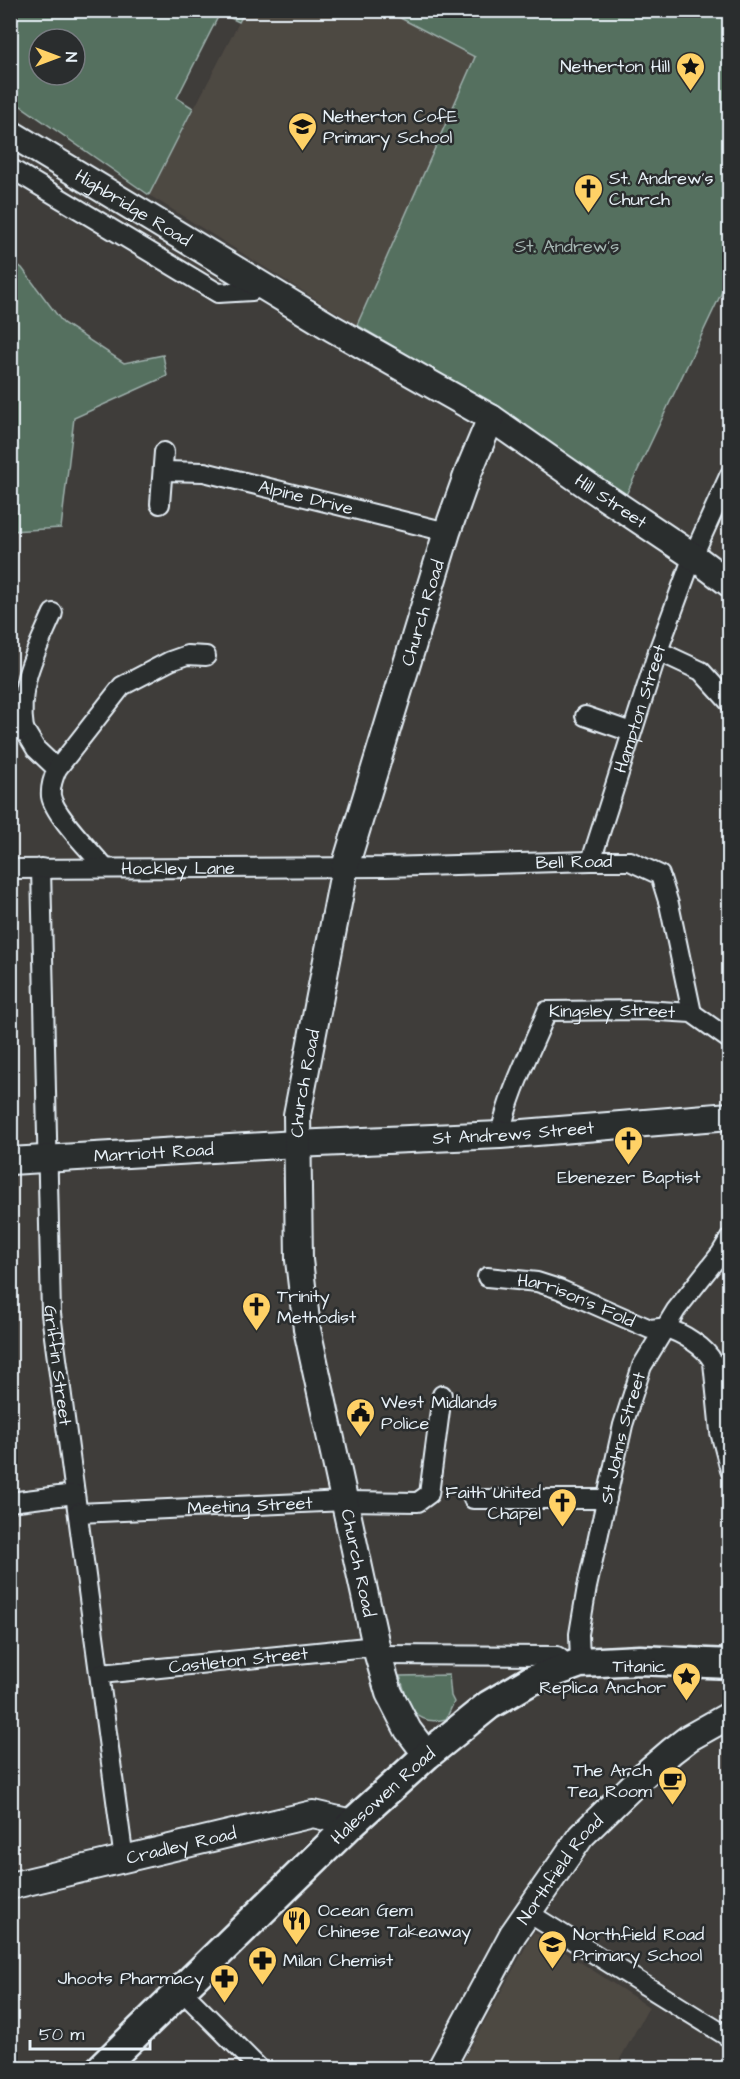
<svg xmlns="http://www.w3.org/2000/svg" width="740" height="2079" viewBox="0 0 740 2079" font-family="'Architects Daughter',sans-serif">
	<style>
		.built { fill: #4e4843 }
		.green { fill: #55705f; stroke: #9eb0ac; stroke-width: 1.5; fill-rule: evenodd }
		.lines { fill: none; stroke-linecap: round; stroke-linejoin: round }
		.street-casing { stroke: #e8f1f8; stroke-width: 22 }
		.secondary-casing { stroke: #e8f1f8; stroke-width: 30 }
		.primary-casing { stroke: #e8f1f8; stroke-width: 33 }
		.street { stroke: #2a2d2e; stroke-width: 18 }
		.secondary { stroke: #2a2d2e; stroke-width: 26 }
		.primary { stroke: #2a2d2e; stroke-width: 28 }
		.labels { text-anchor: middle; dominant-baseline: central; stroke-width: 5; stroke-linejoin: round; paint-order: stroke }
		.poi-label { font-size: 18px; fill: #e8f1f8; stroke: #2a2d2e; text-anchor: start }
		.street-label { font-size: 18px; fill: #e8f1f8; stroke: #2a2d2e }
		.park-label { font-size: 18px; fill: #a6b7b3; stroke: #2a2d2e }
	</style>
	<rect width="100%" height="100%" fill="#3f3d3a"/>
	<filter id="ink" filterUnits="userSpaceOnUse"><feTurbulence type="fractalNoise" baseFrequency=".0167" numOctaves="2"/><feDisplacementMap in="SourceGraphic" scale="12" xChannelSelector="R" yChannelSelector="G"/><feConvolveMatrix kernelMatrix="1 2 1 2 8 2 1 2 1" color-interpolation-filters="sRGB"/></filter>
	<g filter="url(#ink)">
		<path class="built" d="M245 11H387L475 57 357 325 149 195Z
			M534 1932 649 2007 615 2068H459Z"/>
		<path class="green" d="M11 10H245V11L239 22 220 13 177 98 193 108 149 195 11 99ZM39 39H75V75H39Z
			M387 11H729V277L626 495 495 406 357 325 475 57Z
			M11 260 22 268 63 323 124 363 163 355 167 376 74 418 61 528 11 531Z
			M449 1675 451 1696 454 1702 446 1719C412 1728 408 1701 400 1676Z"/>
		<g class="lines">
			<defs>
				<g id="street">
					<path d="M10 168 218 293 252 291 256 283"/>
					<path id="s1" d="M163 471 204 472 447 532"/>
					<path d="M160 504 164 452"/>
					<path d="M658 651 701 671 730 703"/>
					<path d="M585 716 631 732"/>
					<path d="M24 729 36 749 57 769"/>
					<path d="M10 734 24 729C17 684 36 652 53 613"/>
					<path id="s2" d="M591 861 658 651 693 556 730 474"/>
					<path d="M104 867C91 851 54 815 51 796 50 786 53 778 57 769L122 686 170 661 187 655 206 656"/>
					<path id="s3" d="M41 868 51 1314 124 1860"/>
					<path id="s4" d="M10 869 385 867 591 861H630L660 875 669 904 692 1013"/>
					<path id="s5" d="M500 1135C509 1092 530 1053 547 1011L643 1010 692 1013 730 1040"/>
					<path id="s6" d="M487 1277 537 1282 559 1289 650 1329C654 1329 660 1327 665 1328 681 1332 706 1347 713 1362L720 1432 730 1470"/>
					<path d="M473 1499H607"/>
					<path d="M10 1502 75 1494"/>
					<path id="s7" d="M78 1513 345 1501 418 1502 429 1494 442 1395"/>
					<path d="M378 1655 557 1656 569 1666"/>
					<path id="s8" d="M580 1663 579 1634 587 1587 623 1425 642 1366 676 1310 721 1253 730 1238"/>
					<path id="s9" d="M101 1674 376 1646"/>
					<path d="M527 1912 730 2038"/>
					<path d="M181 1990 259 2068"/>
				</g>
				<g id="secondary">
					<path id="s10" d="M10 133 332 328 491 418 587 485 693 556 730 584"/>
					<path id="s11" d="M10 1161 296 1144 500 1135 730 1116"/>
					<path id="s12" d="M427 1755 408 1730 389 1693 378 1655 307 1329 299 1260 297 1115 345 867 447 532 468 473 491 418"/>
					<path id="s13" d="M10 1886 313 1814 352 1823"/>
					<path id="s14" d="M441 2068 513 1934 581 1836 644 1775 672 1751 689 1738 730 1715"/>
				</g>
				<g id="primary">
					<path id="s15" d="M101 2068 352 1823 427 1755 489 1705 530 1681 580 1663 640 1660 730 1664"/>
				</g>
			</defs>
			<use href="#street" class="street-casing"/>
			<use href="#secondary" class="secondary-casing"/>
			<use href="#primary" class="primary-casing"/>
			<use href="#street" class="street"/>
			<use href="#secondary" class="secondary"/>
			<use href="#primary" class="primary"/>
		</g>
	</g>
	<defs>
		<symbol id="sight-pin" viewBox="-11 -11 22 30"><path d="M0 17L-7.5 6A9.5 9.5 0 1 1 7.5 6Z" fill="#ffd166" stroke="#2a2d2e"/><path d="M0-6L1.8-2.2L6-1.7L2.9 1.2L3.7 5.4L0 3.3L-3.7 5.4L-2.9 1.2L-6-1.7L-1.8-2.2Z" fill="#111"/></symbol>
		<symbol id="school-pin" viewBox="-11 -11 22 30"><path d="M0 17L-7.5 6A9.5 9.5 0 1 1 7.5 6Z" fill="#ffd166" stroke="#2a2d2e"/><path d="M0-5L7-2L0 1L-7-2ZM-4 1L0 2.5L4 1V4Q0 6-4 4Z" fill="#111"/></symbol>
		<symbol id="church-pin" viewBox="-11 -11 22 30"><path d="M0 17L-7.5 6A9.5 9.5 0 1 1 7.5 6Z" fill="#ffd166" stroke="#2a2d2e"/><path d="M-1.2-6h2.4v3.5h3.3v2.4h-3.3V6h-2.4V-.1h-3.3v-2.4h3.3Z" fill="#111"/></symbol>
		<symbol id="civic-pin" viewBox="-11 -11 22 30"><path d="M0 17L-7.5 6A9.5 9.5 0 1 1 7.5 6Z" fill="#ffd166" stroke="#2a2d2e"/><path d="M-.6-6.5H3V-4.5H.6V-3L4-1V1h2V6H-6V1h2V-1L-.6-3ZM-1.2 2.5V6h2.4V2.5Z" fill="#111"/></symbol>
		<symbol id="cafe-pin" viewBox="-11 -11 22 30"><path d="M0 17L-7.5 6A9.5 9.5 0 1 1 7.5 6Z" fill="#ffd166" stroke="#2a2d2e"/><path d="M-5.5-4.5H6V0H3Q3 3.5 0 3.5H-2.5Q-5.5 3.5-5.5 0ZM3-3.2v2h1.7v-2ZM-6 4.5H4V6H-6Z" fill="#111"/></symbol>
		<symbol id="restaurant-pin" viewBox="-11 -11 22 30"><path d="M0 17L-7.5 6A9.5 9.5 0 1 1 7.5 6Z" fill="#ffd166" stroke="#2a2d2e"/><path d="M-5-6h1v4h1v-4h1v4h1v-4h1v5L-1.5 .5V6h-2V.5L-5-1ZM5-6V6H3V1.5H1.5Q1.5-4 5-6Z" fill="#111"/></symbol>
		<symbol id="pharmacy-pin" viewBox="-11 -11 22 30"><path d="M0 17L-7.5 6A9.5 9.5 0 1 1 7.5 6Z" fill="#ffd166" stroke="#2a2d2e"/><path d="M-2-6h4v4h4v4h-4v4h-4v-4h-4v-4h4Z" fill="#111"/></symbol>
	</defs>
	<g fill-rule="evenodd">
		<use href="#sight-pin" x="674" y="50" width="33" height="45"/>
		<use href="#school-pin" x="286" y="110" width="33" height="45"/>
		<use href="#church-pin" x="572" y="172" width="33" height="45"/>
		<use href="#church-pin" x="612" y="1124" width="33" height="45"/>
		<use href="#church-pin" x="240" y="1290" width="33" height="45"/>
		<use href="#civic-pin" x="344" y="1396" width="33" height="45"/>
		<use href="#church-pin" x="546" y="1486" width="33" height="45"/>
		<use href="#sight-pin" x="670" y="1660" width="33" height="45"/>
		<use href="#cafe-pin" x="656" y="1764" width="33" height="45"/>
		<use href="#restaurant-pin" x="280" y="1904" width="33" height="45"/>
		<use href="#school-pin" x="536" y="1928" width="33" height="45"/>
		<use href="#pharmacy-pin" x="246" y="1944" width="33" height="45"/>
		<use href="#pharmacy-pin" x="208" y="1962" width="33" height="45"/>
	</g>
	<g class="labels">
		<g class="poi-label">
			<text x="670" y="66" text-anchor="end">Netherton Hill</text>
			<text x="323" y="116">Netherton CofE<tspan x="323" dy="21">Primary School</tspan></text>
			<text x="609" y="178">St. Andrew's<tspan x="609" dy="21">Church</tspan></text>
			<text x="629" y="1177" text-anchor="middle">Ebenezer Baptist</text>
			<text x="277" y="1296">Trinity<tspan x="277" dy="21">Methodist</tspan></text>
			<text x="381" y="1402">West Midlands<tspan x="381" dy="21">Police</tspan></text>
			<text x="541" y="1492" text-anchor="end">Faith United<tspan x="541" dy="21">Chapel</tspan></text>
			<text x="666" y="1666" text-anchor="end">Titanic<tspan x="666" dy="21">Replica Anchor</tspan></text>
			<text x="652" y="1770" text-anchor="end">The Arch<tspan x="652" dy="21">Tea Room</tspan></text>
			<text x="318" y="1910">Ocean Gem<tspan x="318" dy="21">Chinese Takeaway</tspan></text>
			<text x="573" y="1934">Northfield Road<tspan x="573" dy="21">Primary School</tspan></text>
			<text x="283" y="1960">Milan Chemist</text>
			<text x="204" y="1978" text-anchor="end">Jhoots Pharmacy</text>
		</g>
		<g class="street-label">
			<text stroke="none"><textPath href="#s10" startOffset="144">Highbridge Road</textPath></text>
			<text stroke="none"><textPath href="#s1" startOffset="146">Alpine Drive</textPath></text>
			<text stroke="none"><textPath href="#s10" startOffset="705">Hill Street</textPath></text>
			<text stroke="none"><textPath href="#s12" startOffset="1179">Church Road</textPath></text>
			<text stroke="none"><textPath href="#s2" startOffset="160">Hampton Street</textPath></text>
			<text stroke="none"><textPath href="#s4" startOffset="564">Bell Road</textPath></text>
			<text stroke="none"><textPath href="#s4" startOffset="168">Hockley Lane</textPath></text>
			<text stroke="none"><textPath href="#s5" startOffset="198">Kingsley Street</textPath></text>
			<text stroke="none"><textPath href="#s12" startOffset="693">Church Road</textPath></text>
			<text stroke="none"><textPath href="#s11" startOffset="504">St Andrews Street</textPath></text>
			<text stroke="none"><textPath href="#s11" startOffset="144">Marriott Road</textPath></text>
			<text stroke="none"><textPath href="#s6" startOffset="93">Harrison's Fold</textPath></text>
			<text stroke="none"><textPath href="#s3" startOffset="498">Griffin Street</textPath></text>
			<text stroke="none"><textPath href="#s8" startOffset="230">St Johns Street</textPath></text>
			<text stroke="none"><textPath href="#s7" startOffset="172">Meeting Street</textPath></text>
			<text transform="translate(358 1563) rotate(78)">Church Road</text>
			<text stroke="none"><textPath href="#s9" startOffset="138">Castleton Street</textPath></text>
			<text stroke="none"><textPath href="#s15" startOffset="392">Halesowen Road</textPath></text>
			<text stroke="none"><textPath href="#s13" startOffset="176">Cradley Road</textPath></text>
			<text stroke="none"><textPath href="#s14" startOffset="232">Northfield Road</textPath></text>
		</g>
		<g class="park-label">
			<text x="567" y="246">St. Andrew's</text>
		</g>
	</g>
	<rect width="740" height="2079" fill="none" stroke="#2a2d2e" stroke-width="36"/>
	<rect x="18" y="18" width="704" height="2043" fill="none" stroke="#e8f1f8" stroke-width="2" filter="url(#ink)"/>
	<g transform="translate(57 57) rotate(90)"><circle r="28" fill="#2a2d2e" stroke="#767b7f" stroke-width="1.5"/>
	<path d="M0-4.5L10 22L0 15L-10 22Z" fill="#ffd166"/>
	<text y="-9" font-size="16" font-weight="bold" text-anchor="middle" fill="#e8f1f8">N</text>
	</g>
	<path d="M30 2040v9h120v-9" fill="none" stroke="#e8f1f8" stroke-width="3"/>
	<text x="39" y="2040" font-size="18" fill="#e8f1f8" stroke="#2a2d2e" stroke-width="4.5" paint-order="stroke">50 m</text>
</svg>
